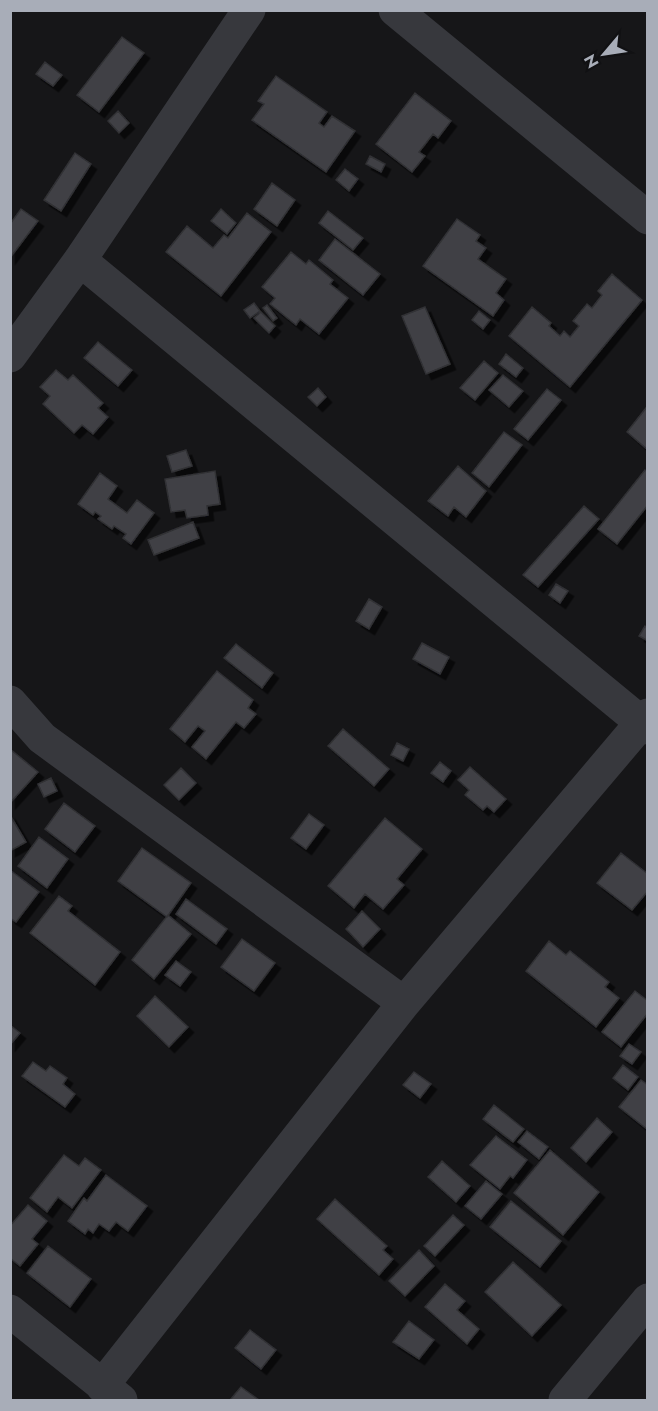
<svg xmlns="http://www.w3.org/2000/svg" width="658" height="1411" viewBox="0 0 658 1411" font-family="Jost,sans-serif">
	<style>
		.building { fill: #404145; stroke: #303034; stroke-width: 1.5; filter: url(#shadow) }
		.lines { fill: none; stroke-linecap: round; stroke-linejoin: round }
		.minor { stroke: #37383d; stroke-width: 33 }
	</style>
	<defs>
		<filter id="shadow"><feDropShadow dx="5.5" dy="5.5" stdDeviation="0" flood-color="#0009"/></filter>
	</defs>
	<rect width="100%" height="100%" fill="#161618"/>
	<path class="building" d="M122 37 144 53 99 112 77 95Z
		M45 62 62 75 53 86 36 74Z
		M276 76 327 112 319 123 324 127 332 116 355 131 326 172 252 120 264 104 258 101Z
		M415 93 451 121 438 138 433 134 419 152 425 156 412 172 376 144Z
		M118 111 129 123 119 133 108 121Z
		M75 153 91 164 61 211 44 200Z
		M370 156 385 164 381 172 366 164Z
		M345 169 358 179 349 191 336 180Z
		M272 183 295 200 277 226 254 209Z
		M21 209 38 221 10 258V224Z
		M221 209 236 223 227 234 211 221Z
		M328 211 363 238 353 250 319 223Z
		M247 213 271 232 221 296 166 252 187 226 213 248 224 235 228 238Z
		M457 219 480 235 476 241 486 248 478 259 506 279 496 293 504 300 493 316 423 266Z
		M335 239 380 274 363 295 319 260Z
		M291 252 306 264 309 260 333 280 330 284 348 298 319 334 300 319 296 325 270 304 275 298 262 287Z
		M612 274 642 300 570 387 509 336 532 307 551 323 549 326 560 336 564 331 570 337 579 326 573 321 587 304 592 308 602 295 598 291Z
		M254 303 260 311 250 318 244 310Z
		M267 305 277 318 273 321 263 308Z
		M425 307 450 364 426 374 402 316Z
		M479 311 490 320 483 329 472 320Z
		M261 312 275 326 269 333 254 318Z
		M98 342 132 370 118 386 84 358Z
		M506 354 523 368 516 377 499 364Z
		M484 361 498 373 475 400 460 388Z
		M56 370 68 380 73 375 103 403 98 408 108 417 93 434 82 425 74 433 43 404 50 396 40 387Z
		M503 375 523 391 509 407 489 390Z
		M318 388 326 397 317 406 308 397Z
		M547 389 561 400 528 440 514 429Z
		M646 408 648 409V450L627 432Z
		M504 432 522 445 489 487 472 473Z
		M186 450 192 466 172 472 167 456Z
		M458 466 486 491 466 517 454 507 448 516 428 501Z
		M645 470 648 472V505L617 544 598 529Z
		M215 471 220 504 207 506 208 515 187 518 185 510 171 512 165 479Z
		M100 473 117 486 108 499 127 513 137 500 154 513 131 544 123 538 126 534 114 526 112 529 98 519 101 516 95 512 93 515 78 504Z
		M584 506 599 519 538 587 523 575Z
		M193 522 199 538 154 555 148 540Z
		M556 584 568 591 560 603 549 595Z
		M369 599 382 607 369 629 356 621Z
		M645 626 648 628V641L639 636Z
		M422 643 449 657 440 674 413 659Z
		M236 644 273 673 262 688 224 658Z
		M217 671 253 700 248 708 256 714 244 728 236 722 206 759 192 747 205 731 198 726 185 742 170 729Z
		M343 729 389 769 374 786 328 746Z
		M397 743 409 749 403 761 391 755Z
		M10 749 38 772 10 803Z
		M440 762 451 771 443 782 431 773Z
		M470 767 506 799 494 812 487 806 483 810 465 795 469 790 458 780Z
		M181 768 196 783 179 800 164 785Z
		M51 778 57 791 44 797 38 784Z
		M64 803 95 826 75 852 45 829Z
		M309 814 324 825 306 849 291 838Z
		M10 815 26 842 10 851Z
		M385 818 422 849 397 879 404 885 383 909 365 894 354 908 328 886Z
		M39 837 68 859 47 888 18 866Z
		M142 848 191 883 167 917 118 881Z
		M621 853 648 874V891L632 910 597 883Z
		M10 870 39 892 16 922 10 918Z
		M59 896 72 906 68 911 120 952 95 985 30 933Z
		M186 899 227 929 216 944 176 914Z
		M362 911 380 929 363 947 346 929Z
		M168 915 191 934 154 979 132 960Z
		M242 939 275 963 254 991 221 967Z
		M549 941 566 955 570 951 609 982 605 987 619 998 596 1027 526 971Z
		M176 961 191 972 180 986 165 975Z
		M635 991 648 1001V1013L621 1047 602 1032Z
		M155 996 188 1027 169 1047 137 1016Z
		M10 1025 20 1033 10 1045Z
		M629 1044 641 1052 632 1064 620 1056Z
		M33 1062 46 1071 50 1066 67 1078 63 1084 75 1094 65 1107 22 1076Z
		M623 1065 638 1077 628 1090 613 1078Z
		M414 1072 431 1084 420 1098 403 1085Z
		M641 1080 648 1085V1130L619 1107Z
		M494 1105 524 1129 513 1142 483 1119Z
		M597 1118 612 1132 586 1162 571 1148Z
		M527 1131 548 1147 539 1159 518 1142Z
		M496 1136 527 1160 513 1178 510 1176 500 1189 470 1165Z
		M550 1150 599 1192 563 1235 514 1193Z
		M64 1155 79 1166 85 1158 101 1170 72 1208 58 1197 47 1212 30 1198Z
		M442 1161 470 1186 456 1202 428 1177Z
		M106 1175 147 1206 128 1231 116 1222 109 1231 99 1224 93 1233 88 1229 85 1234 68 1221 84 1198 87 1201Z
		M486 1181 502 1194 481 1219 465 1206Z
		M335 1199 387 1246 383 1250 393 1259 379 1275 317 1219Z
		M511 1201 561 1241 540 1267 490 1227Z
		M28 1205 47 1221 32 1239 38 1244 20 1266 10 1258V1226Z
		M453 1215 464 1225 435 1256 424 1246Z
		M48 1246 91 1279 70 1307 27 1273Z
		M419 1250 434 1266 405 1296 389 1281Z
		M513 1262 561 1305 532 1336 485 1292Z
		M445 1284 465 1301 457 1310 479 1329 467 1344 425 1307Z
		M409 1321 434 1340 419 1359 393 1342Z
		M250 1330 276 1350 261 1369 235 1348Z
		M241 1387 259 1400H230Z"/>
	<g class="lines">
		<path class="minor" d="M395 10 648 218
			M80 260 648 728
			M10 356 80 260 249 10
			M10 702 42 738 404 1003
			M10 1311 121 1400
			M102 1386 404 1003 648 715
			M565 1400 648 1300"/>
	</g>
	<rect width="658" height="1411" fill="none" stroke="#a8adb8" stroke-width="24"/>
	<g transform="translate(604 54) rotate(241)" stroke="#111113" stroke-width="4.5" paint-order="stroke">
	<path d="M0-4.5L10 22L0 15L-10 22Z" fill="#a8adb8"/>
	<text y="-9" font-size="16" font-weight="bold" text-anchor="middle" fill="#a8adb8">N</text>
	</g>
</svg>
